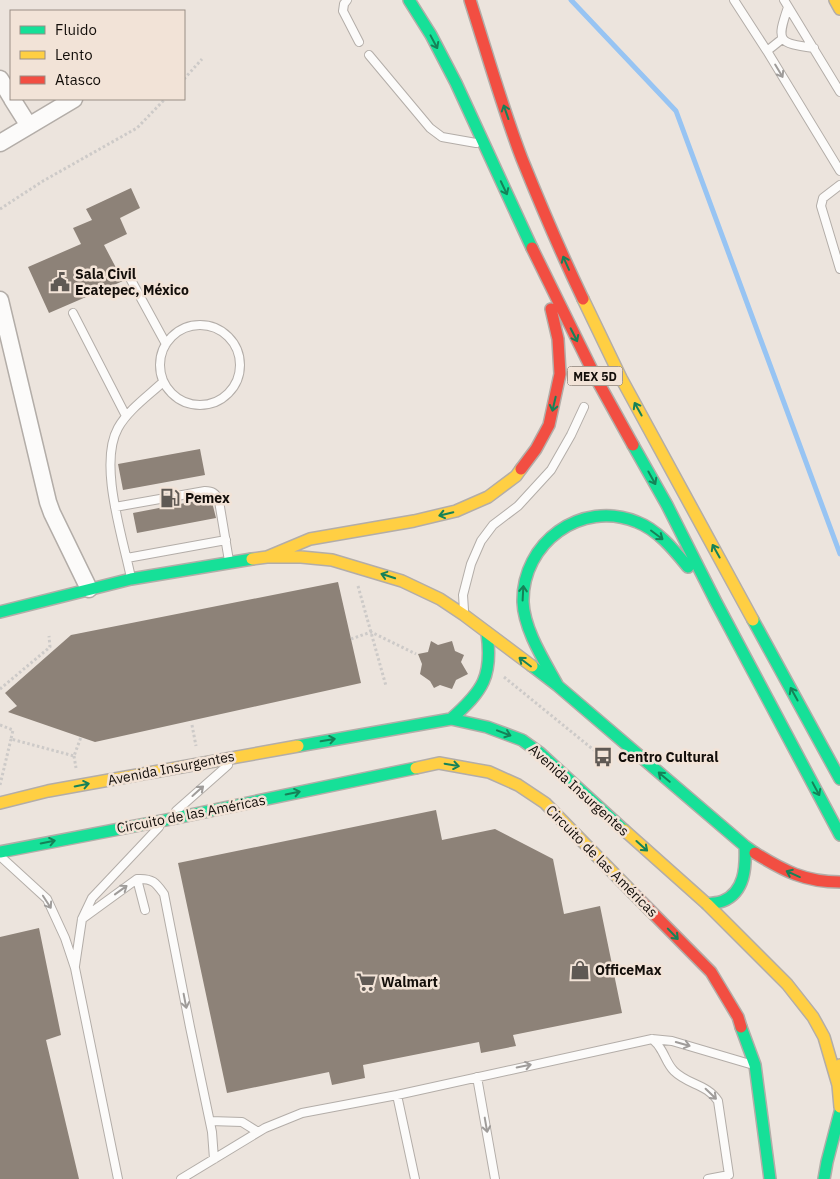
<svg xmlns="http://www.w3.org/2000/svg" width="840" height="1179" viewBox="0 0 840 1179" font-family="'IBM Plex Sans',sans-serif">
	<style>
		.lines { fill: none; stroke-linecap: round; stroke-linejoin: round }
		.stream { stroke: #97c4f3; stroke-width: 5 }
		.building { fill: #8d8278 }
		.lane-casing { stroke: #b3ada8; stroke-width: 10 }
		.street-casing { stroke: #b3ada8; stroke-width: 19 }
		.fast-casing { stroke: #b3ada8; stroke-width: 14 }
		.slow-casing { stroke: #b3ada8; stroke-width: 14 }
		.jam-casing { stroke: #b3ada8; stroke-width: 14 }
		.path { stroke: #cdcac8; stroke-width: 3; stroke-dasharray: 2.5 2.5; stroke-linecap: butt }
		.lane { stroke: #fcfbfa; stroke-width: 8 }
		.street { stroke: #fcfbfa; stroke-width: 16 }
		.fast { stroke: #16e098; stroke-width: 11 }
		.slow { stroke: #ffcf43; stroke-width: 11 }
		.jam { stroke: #f24e42; stroke-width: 11 }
		.oneway { stroke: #158258 }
		.oneway2 { stroke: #9f9c9a }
		.labels { text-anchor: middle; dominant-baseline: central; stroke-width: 5; stroke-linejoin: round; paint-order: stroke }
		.shield { fill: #f2e3d7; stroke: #564e48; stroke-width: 1 }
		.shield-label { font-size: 12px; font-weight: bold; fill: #130e0a }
		.poi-label { font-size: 14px; font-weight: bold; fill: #130e0a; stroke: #f2e3d7; text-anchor: start }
		.street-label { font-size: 14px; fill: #130e0a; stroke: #f2e3d7 }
	</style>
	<rect width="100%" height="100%" fill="#ece4dd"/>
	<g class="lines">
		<path class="stream" d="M571 0 676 111 840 554"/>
	</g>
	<path class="building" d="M131 188 140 208 120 218 127 234 104 245 123 281 49 313 28 267 81 244 73 228 92 220 86 209Z
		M200 449 205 475 123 490 118 464Z
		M211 498 216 518 137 533 133 513Z
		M338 582 361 683 95 742 8 712 17 706 5 693 71 635Z
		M431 641 438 645 452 641 455 651 464 655 461 662 468 674 456 680 452 689 440 685 434 688 430 681 420 674 422 664 418 654 428 652Z
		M436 810 442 840 495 829 553 859 564 914 600 906 622 1013 513 1035 516 1046 481 1053 479 1042 363 1065 365 1078 332 1085 329 1072 227 1093 178 863Z
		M39 928 61 1035 46 1040 79 1179H0V937Z"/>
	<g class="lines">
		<defs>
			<path id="lane" d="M347 0 344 4 343 11 359 42
				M734 0 767 51 840 171
				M784 0 840 92
				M788 7C776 42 778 43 814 48
				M767 51 782 39
				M369 55 430 128 442 137 476 143
				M840 185 823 198 821 206 840 269
				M131 280 166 344
				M73 313 126 416
				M160 365a40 40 0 1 1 80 0a40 40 0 1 1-80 0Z
				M115 507 205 491C212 491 216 493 219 501L229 561
				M127 558 226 540
				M131 578C123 538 98 464 118 428 128 410 148 396 163 382
				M464 610 463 595 471 564 481 541 493 525 518 506 551 470 571 435 584 407
				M176 811 228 765
				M0 856 47 899 65 938 75 968 118 1179
				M137 879 145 910
				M82 919 137 879C153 878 156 883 164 894L190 1027 212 1132 214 1159
				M75 966 82 919 92 898 159 827
				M652 1039C655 1042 658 1044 660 1048 665 1055 667 1064 674 1071 688 1085 707 1084 718 1101L729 1175 708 1179
				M477 1077 495 1179
				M397 1095 415 1179
				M210 1121 242 1122 258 1132
				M181 1179 265 1128 302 1113 397 1095 652 1039 672 1041 750 1064"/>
			<path id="street" d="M0 79 11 97
				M12 99 29 126
				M0 143 74 99
				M0 300 48 502 52 513 89 589"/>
			<path id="fast" d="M409 0 431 35 456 83 532 248
				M633 445 667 505 716 602 840 835
				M0 612 131 579 252 559
				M753 620 840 779
				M532 666 558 686 745 846 755 853
				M558 686C545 662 524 630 523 602 522 543 581 499 637 522 658 530 674 550 688 567
				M451 719C483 691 493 676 487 633
				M298 746 451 719 487 727 522 740 540 753 624 830
				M0 852 166 820 416 768
				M707 904C712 903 718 903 723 901 745 892 746 867 745 846
				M741 1027 755 1065 770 1179
				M824 1179 827 1162 840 1112"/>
			<path id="slow" d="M835 0 840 9
				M583 299 621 378 753 620
				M267 557 310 539 414 521 456 511 488 497 516 476 521 469
				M252 559 267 557H301L332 560 402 581 440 599 464 615 532 666
				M416 768 439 763 489 772 518 785 545 803 632 892
				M0 803 48 791 298 746
				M624 830 707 904 787 984 813 1017 824 1037 838 1085
				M840 1065 838 1085 840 1107"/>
			<path id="jam" d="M470 0C487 53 502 107 522 159 541 206 561 253 583 299
				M532 248 597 380 633 445
				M521 469 536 449 549 425 560 374 558 339 551 309
				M755 853C784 871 805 882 840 882
				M632 892 711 972 738 1017 741 1027"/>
		</defs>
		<use href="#lane" class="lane-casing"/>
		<use href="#street" class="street-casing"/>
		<use href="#fast" class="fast-casing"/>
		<use href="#slow" class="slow-casing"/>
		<use href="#jam" class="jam-casing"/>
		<path class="path" d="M184 79 202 59
			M0 209 43 181 137 128 165 99
			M358 586 386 686
			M351 639 371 632 416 654
			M504 677 595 751
			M0 689 50 647 49 636
			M0 725 13 730 11 739 74 756 81 737
			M192 725 196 746
			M74 756 76 768
			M0 785 11 739"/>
		<use href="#lane" class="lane"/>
		<use href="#street" class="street"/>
		<use href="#fast" class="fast"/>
		<use href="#slow" class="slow"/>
		<use href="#jam" class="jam"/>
	</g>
	<defs><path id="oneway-shaft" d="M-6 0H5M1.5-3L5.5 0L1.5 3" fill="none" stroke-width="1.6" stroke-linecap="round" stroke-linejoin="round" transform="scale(1.25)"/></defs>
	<g class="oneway">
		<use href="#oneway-shaft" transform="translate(434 42) rotate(62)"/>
		<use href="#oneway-shaft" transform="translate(506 112) rotate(-109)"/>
		<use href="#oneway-shaft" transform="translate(504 188) rotate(65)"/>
		<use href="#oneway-shaft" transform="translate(566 263) rotate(-114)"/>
		<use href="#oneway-shaft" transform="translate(574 335) rotate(63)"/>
		<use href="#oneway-shaft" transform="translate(554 404) rotate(103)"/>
		<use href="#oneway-shaft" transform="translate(638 409) rotate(-119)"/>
		<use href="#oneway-shaft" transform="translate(652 478) rotate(61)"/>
		<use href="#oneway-shaft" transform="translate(446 514) rotate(167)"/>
		<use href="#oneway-shaft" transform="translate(657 535) rotate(37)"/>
		<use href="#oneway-shaft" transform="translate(716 551) rotate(-119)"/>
		<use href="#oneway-shaft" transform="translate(388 576) rotate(-162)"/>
		<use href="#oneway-shaft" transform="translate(523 593) rotate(-87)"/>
		<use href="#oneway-shaft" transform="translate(525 662) rotate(-143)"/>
		<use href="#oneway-shaft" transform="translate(794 694) rotate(-119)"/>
		<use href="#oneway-shaft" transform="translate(504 733) rotate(21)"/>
		<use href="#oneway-shaft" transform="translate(328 740) rotate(-10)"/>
		<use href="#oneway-shaft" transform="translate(452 765) rotate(10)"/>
		<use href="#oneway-shaft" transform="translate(664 777) rotate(-140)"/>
		<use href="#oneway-shaft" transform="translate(82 785) rotate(-11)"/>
		<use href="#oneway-shaft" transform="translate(816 789) rotate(62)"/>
		<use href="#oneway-shaft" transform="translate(293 793) rotate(-12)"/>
		<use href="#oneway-shaft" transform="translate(48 842) rotate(-11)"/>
		<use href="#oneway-shaft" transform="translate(642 846) rotate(42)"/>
		<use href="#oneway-shaft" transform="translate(793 874) rotate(-156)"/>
		<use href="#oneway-shaft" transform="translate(673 934) rotate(46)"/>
	</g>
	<g class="oneway2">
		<use href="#oneway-shaft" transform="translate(779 71) rotate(59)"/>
		<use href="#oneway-shaft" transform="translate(198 791) rotate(-42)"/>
		<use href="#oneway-shaft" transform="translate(121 890) rotate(-36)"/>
		<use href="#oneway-shaft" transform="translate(47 902) rotate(57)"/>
		<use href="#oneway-shaft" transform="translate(185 1001) rotate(79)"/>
		<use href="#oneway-shaft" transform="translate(683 1044) rotate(16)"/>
		<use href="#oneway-shaft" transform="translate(524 1066) rotate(-12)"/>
		<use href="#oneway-shaft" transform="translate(711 1094) rotate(44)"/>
		<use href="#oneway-shaft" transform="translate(486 1125) rotate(80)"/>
	</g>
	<defs>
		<symbol id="civic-bare" viewBox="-9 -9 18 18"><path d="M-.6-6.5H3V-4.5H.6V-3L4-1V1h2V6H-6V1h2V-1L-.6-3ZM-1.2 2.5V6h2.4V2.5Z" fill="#5f5954" stroke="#f2e3d7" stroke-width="2.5" paint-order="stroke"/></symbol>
		<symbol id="fuel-bare" viewBox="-9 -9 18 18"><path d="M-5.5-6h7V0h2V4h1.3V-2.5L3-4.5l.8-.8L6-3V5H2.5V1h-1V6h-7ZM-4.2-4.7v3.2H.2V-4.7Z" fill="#5f5954" stroke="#f2e3d7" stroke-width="2.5" paint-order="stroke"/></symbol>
		<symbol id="bus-bare" viewBox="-9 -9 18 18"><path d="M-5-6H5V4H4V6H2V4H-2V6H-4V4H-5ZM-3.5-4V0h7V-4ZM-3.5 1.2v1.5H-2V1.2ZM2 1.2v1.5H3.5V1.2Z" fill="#5f5954" stroke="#f2e3d7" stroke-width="2.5" paint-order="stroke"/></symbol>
		<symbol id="shop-bare" viewBox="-9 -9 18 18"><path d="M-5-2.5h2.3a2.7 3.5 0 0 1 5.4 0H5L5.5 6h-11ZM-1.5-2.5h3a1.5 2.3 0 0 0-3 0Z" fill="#5f5954" stroke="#f2e3d7" stroke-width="2.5" paint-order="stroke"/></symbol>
		<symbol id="supermarket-bare" viewBox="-9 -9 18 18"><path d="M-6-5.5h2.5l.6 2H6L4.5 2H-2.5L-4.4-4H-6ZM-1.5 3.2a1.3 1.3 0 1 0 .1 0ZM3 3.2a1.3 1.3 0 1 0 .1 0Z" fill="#5f5954" stroke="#f2e3d7" stroke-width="2.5" paint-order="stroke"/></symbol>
	</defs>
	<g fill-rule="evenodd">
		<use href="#civic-bare" x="46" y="268" width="28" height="28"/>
		<use href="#fuel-bare" x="156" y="484" width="28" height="28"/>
		<use href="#bus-bare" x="589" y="743" width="28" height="28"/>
		<use href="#shop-bare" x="566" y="956" width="28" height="28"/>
		<use href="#supermarket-bare" x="352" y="968" width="28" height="28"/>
	</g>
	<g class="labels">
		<rect class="shield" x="567.5" y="366.5" width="55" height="19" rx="4"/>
		<g class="shield-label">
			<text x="595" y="376">MEX 5D</text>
		</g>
		<g class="poi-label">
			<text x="75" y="274">Sala Civil<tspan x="75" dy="16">Ecatepec, México</tspan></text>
			<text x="185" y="498">Pemex</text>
			<text x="618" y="757">Centro Cultural</text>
			<text x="595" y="970">OfficeMax</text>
			<text x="381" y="982">Walmart</text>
		</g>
		<g class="street-label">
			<text transform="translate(171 768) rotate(-11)">Avenida Insurgentes</text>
			<text transform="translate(579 790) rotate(42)">Avenida Insurgentes</text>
			<text transform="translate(191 814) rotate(-11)">Circuito de las Américas</text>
			<text transform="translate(602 861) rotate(45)">Circuito de las Américas</text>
		</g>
	</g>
	<rect x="10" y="10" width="175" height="90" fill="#f2e3d7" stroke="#998e85"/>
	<rect x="20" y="26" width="25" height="8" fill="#16e098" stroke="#998e85"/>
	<text x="55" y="35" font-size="15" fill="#130e0a">Fluido</text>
	<rect x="20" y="51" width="25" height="8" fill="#ffcf43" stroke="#998e85"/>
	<text x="55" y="60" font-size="15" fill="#130e0a">Lento</text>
	<rect x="20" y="76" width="25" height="8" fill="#f24e42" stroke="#998e85"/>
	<text x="55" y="85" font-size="15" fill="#130e0a">Atasco</text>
</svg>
